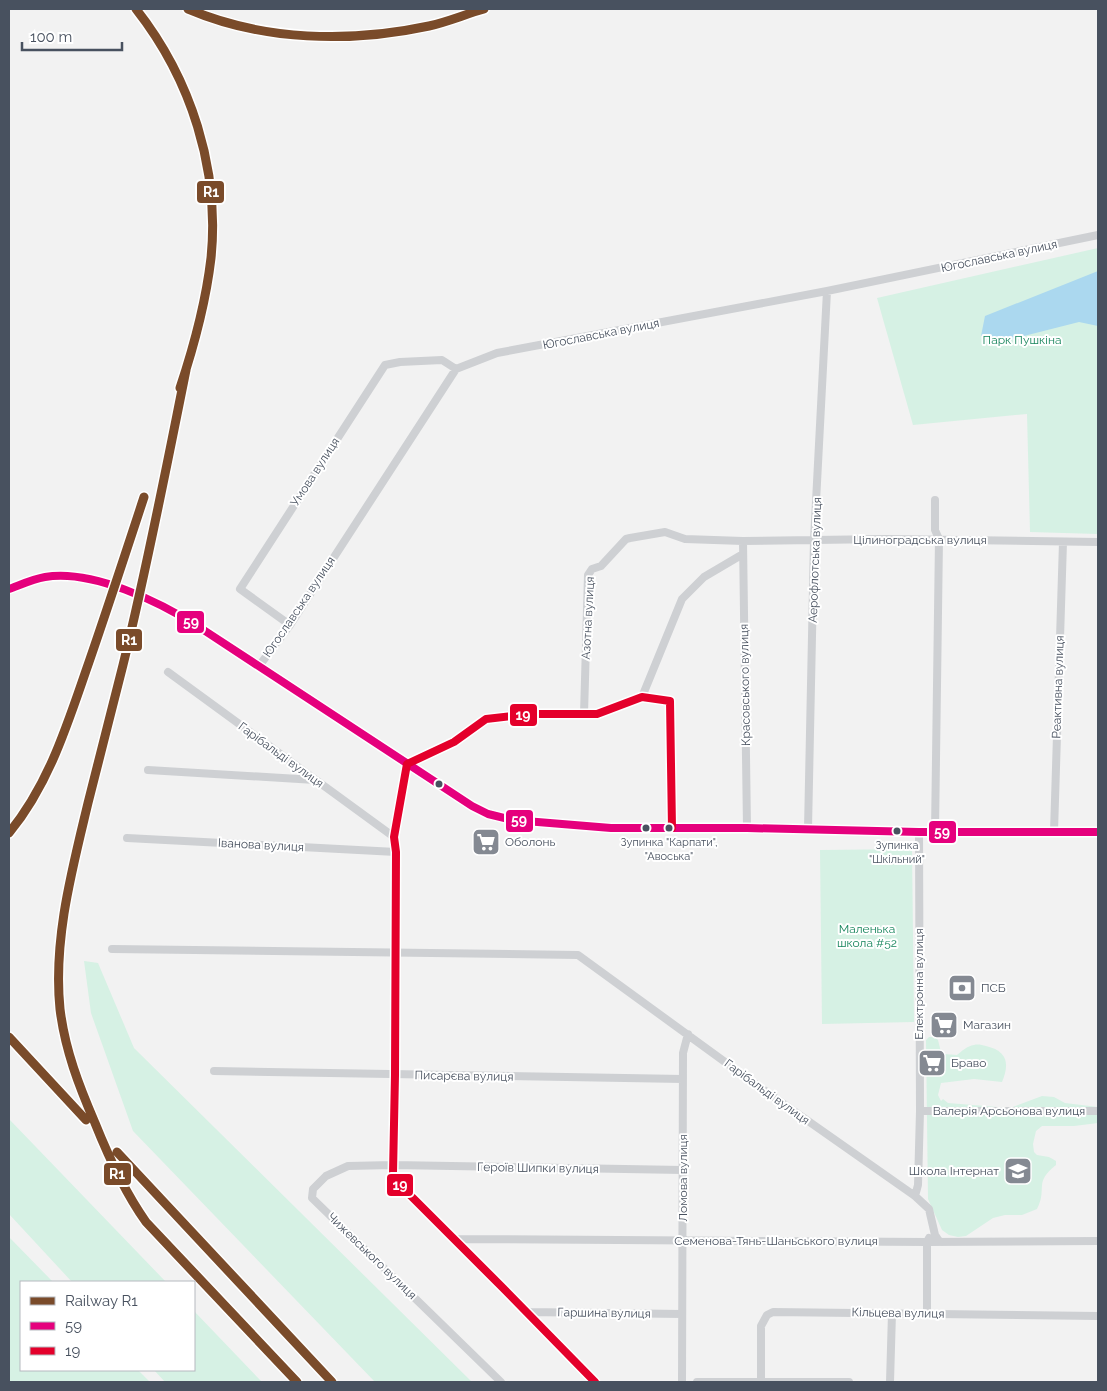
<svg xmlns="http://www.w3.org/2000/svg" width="1107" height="1391" viewBox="0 0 1107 1391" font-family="Raleway,sans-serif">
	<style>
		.green { fill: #d6f1e4 }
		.water { fill: #abd8ef }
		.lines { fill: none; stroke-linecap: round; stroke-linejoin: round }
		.minor { stroke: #ced0d3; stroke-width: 8 }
		.major { stroke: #c9cdd1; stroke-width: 10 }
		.bus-1-casing { stroke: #fff; stroke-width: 11 }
		.bus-2-casing { stroke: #fff; stroke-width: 11 }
		.bus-1 { stroke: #e5007d; stroke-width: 8 }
		.bus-2 { stroke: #e4002b; stroke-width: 8 }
		.rail-1-casing { stroke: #fff; stroke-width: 12 }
		.rail-1 { stroke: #7a4b2a; stroke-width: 9 }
		.bus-dot { fill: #48515f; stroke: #fff; stroke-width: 2 }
		.labels { text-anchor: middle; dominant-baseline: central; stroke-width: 4; stroke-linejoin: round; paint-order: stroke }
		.bus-label { font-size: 11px; fill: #48515f; stroke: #fff }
		.street-label { font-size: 12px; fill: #48515f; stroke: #fff }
		.park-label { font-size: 12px; fill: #16845b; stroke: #fff }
		.poi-label { font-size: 12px; fill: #48515f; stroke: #fff; text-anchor: start }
		.line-badge { stroke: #fff; stroke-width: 2 }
		.badge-label { font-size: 14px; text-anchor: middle; font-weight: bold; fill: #fff }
	</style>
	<rect width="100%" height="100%" fill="#f2f2f2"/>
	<path class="green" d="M1098 248V534L1030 532 1027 414 913 425 877 298Z
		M912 849 914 1022 822 1024 820 850Z
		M84 961 98 963 134 1048 472 1382H375L133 1131 91 1013Z
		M929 1037H935L938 1040 941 1052 944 1054 957 1055C962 1051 967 1046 974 1045 978 1044 982 1045 986 1046 1007 1051 1010 1063 1002 1082L974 1079 941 1083 938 1095 941 1101 943 1099 948 1103 1010 1108 1042 1096 1054 1097 1065 1103 1098 1107V1123L1074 1126H1042L1036 1131 1033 1144 1034 1152 1037 1155 1049 1157 1056 1161V1165C1033 1183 1048 1188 1037 1209L1022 1215H1005L993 1218 966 1236 958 1237 949 1235 942 1230 928 1199 926 1040Z
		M9 1119 166 1282H72L9 1214Z
		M9 1237 53 1282H21V1370H138L150 1382H9Z
		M194 1311 262 1382H165L154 1370H194Z"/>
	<path class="water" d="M1098 271V326L1079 322 1004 341 981 336 985 316Z"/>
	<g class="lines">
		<path class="minor" d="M743 541 747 828
			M290 625 240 589 385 365 400 362 442 360 456 369
			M259 666 290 625 456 369 497 353 827 291 1098 235
			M168 672 394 837
			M642 697 682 599 704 577 743 554
			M584 714 588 575 592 569 601 566 626 539 630 538 665 532 685 539 743 541 885 539 1098 542
			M148 770 315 780
			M808 829 814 540 827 291
			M935 832 939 539 935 530V500
			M1054 832 1063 542
			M127 838 396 852
			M112 949 578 955 747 1078 915 1196 929 1209 935 1235 939 1241
			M214 1071 683 1079
			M920 1111H1098
			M915 1196 918 1185 920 1111 919 832
			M453 1239 927 1242 1098 1241
			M527 1312 682 1314
			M927 1313V1242L929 1238
			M761 1381V1326L767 1315 773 1312 1098 1316
			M501 1382 312 1198 313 1189 326 1176 348 1166 393 1165 683 1170
			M595 1382 503 1288 394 1179 393 1173 395 1075 396 852 394 837 407 764 454 742 486 719 530 714H597L642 697 670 701 672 828
			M682 1382 683 1053 688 1034
			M697 1382H849
			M890 1382 892 1313"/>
		<path class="major" d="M9 589C20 585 33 579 45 577 92 569 160 602 199 627L472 806 488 814 513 820 611 828H747L919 832H1098"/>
		<defs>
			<path id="bus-1" d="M9 589C20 585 33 579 45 577 92 569 160 602 199 627L472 806 488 814 513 820 611 828H747L919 832H1098"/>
			<path id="bus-2" d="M595 1382 503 1288 394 1179 393 1173 395 1075 396 852 394 837 407 764 454 742 486 719 530 714H597L642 697 670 701 672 828"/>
		</defs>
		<use href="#bus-1" class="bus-1-casing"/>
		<use href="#bus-2" class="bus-2-casing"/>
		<use href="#bus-1" class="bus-1"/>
		<use href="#bus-2" class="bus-2"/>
		<defs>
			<path id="rail-1" d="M136 9C191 79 220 169 211 258 206 301 194 346 180 388
				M188 9C263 41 350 43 429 26 447 22 466 14 484 9
				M186 370C166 469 147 568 123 665 111 711 100 757 88 803 72 870 53 940 60 1009 65 1050 79 1086 95 1123 109 1158 124 1191 146 1222L297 1382
				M9 833C50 783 68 722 89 662 108 607 126 552 144 497
				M9 1037 86 1120
				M117 1152 332 1382"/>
		</defs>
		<use href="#rail-1" class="rail-1-casing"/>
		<use href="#rail-1" class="rail-1"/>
	</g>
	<defs>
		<symbol id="supermarket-square" viewBox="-11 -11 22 22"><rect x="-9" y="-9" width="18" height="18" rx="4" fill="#848992" stroke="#fff"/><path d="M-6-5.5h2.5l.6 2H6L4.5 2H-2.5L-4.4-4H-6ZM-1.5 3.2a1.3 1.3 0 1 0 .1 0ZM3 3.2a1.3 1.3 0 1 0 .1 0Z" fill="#fff"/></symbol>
		<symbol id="bank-square" viewBox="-11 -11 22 22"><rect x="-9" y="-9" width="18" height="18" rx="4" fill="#848992" stroke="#fff"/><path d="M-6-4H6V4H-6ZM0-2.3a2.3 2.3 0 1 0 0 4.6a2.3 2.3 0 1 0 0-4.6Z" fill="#fff"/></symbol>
		<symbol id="school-square" viewBox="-11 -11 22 22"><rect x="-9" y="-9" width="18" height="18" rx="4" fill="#848992" stroke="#fff"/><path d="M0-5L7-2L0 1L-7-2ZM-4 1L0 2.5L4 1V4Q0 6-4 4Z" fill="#fff"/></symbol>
	</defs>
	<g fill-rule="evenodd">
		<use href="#supermarket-square" x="470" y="826" width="32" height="32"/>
		<use href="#bank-square" x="946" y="972" width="32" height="32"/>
		<use href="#supermarket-square" x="928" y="1009" width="32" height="32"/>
		<use href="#supermarket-square" x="916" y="1047" width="32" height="32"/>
		<use href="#school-square" x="1002" y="1155" width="32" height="32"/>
	</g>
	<g class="bus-dot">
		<circle cx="439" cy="784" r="4.5"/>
		<circle cx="646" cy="828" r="4.5"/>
		<circle cx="669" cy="828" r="4.5"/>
		<circle cx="897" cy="831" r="4.5"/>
	</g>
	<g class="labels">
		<g class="bus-label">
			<text x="669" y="842">Зупинка "Карпати",<tspan x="669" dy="14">"Авоська"</tspan></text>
			<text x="897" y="845">Зупинка<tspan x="897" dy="14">"Шкільний"</tspan></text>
		</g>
		<g class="street-label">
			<text transform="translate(999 256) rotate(-12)">Югославська вулиця</text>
			<text transform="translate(601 334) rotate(-11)">Югославська вулиця</text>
			<text transform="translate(315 472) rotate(-57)">Умова вулиця</text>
			<text x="920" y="540">Цілиноградська вулиця</text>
			<text transform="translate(815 560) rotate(-88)">Аерофлотська вулиця</text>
			<text transform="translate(299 607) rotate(-56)">Югославська вулиця</text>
			<text transform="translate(588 618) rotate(-87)">Азотна вулиця</text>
			<text transform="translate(745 685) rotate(-91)">Красовського вулиця</text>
			<text transform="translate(1058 687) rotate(-88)">Реактивна вулиця</text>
			<text transform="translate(281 755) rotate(36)">Гарібальді вулиця</text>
			<text transform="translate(261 845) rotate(3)">Іванова вулиця</text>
			<text transform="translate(919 984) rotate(-90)">Електронна вулиця</text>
			<text transform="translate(464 1076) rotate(1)">Писарєва вулиця</text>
			<text transform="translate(767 1092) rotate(36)">Гарібальді вулиця</text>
			<text x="1009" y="1111">Валерія Арсьонова вулиця</text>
			<text transform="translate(538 1168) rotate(1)">Героїв Шипки вулиця</text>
			<text transform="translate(683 1178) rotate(-90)">Ломова вулиця</text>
			<text x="776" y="1241">Семенова-Тянь-Шаньського вулиця</text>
			<text transform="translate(372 1256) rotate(44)">Чижевського вулиця</text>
			<text transform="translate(604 1313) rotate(1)">Гаршина вулиця</text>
			<text transform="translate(898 1313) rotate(1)">Кільцева вулиця</text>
		</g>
		<g class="park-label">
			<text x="1022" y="340">Парк Пушкіна</text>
			<text x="867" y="929">Маленька<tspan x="867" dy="14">школа #52</tspan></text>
		</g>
		<g class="poi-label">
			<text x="505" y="842">Оболонь</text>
			<text x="981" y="988">ПСБ</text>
			<text x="963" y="1025">Магазин</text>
			<text x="951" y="1063">Браво</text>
			<text x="999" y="1171" text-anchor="end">Школа Інтернат</text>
		</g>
	</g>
	<g class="line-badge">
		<rect x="196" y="180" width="29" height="24" rx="5" fill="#7a4b2a"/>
		<rect x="176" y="610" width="29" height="24" rx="5" fill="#e5007d"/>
		<rect x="115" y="628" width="28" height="24" rx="5" fill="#7a4b2a"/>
		<rect x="509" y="703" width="29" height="24" rx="5" fill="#e4002b"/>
		<rect x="505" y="809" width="29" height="24" rx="5" fill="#e5007d"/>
		<rect x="928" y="820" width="29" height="24" rx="5" fill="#e5007d"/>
		<rect x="103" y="1162" width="29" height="24" rx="5" fill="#7a4b2a"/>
		<rect x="386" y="1173" width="28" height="24" rx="5" fill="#e4002b"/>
	</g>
	<g class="badge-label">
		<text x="211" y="197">R1</text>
		<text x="191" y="627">59</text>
		<text x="129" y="645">R1</text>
		<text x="523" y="720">19</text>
		<text x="519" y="825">59</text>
		<text x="942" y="837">59</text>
		<text x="117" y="1179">R1</text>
		<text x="400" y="1190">19</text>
	</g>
	<rect width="1107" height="1391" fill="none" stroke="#48515f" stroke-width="20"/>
	<rect x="20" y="1281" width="175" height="90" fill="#ffffff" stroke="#b6b9bf"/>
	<rect x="30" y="1297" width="25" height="8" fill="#7a4b2a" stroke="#b6b9bf"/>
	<text x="65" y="1306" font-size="15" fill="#48515f">Railway R1</text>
	<rect x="30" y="1322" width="25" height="8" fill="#e5007d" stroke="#b6b9bf"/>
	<text x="65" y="1331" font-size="15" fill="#48515f">59</text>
	<rect x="30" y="1347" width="25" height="8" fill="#e4002b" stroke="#b6b9bf"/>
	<text x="65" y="1356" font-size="15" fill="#48515f">19</text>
	<path d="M22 42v8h100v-8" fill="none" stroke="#48515f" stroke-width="2.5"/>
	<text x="30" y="42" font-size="15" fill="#48515f" stroke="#ffffff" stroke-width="4" paint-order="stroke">100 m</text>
</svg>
